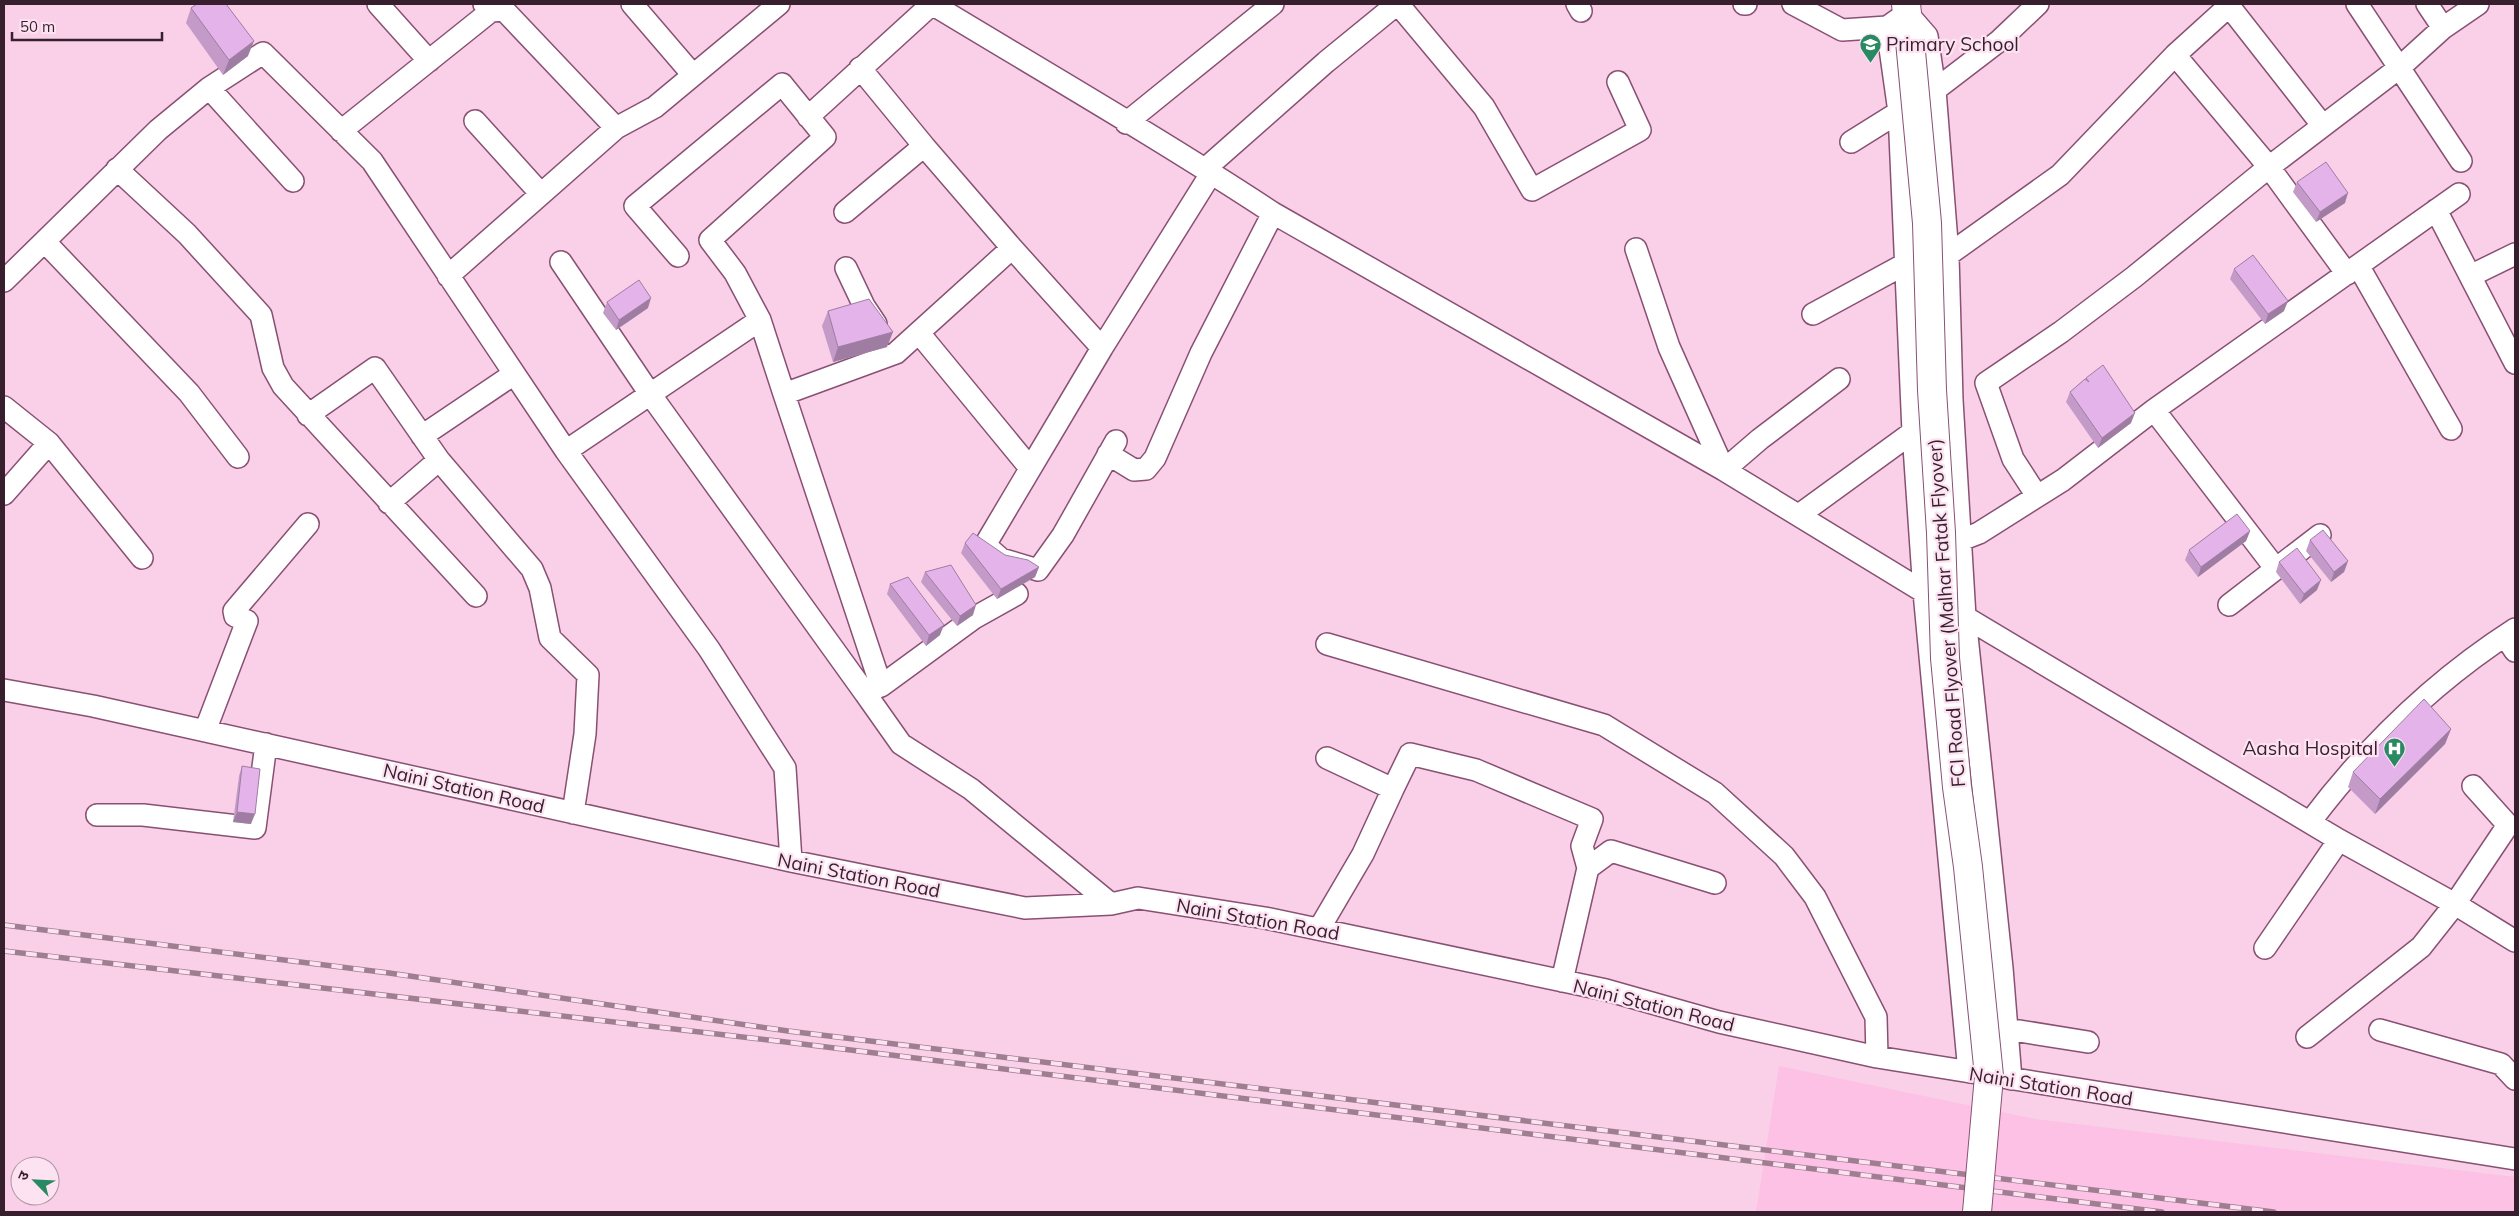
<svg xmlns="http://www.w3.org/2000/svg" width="2519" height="1216" viewBox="0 0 2519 1216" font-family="Mulish,'Noto Sans Devanagari',sans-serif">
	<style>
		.built { fill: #fcc1e4 }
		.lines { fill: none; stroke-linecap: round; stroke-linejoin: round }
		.minor-casing { stroke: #895074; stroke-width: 24 }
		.major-casing { stroke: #895074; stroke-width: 30 }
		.minor { stroke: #fff; stroke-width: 21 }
		.major { stroke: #fff; stroke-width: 28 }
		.rail-casing { stroke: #9f7e92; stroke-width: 5.5 }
		.rail { stroke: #fde2f2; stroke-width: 4; stroke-dasharray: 11; stroke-linecap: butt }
		.major-bridge-casing { stroke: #895074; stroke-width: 30; stroke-linecap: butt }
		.major-bridge { stroke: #fff; stroke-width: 28 }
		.wall { fill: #c39ac8 }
		.shaded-wall { fill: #9f7da3 }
		.building { fill: #e3b3e9; stroke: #9f7da3 }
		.labels { text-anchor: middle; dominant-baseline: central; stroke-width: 4.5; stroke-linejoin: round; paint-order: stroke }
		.poi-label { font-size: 19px; fill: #371f2e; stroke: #fde2f2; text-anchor: start }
		.street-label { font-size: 19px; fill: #371f2e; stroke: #fde2f2 }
	</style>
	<rect width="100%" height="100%" fill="#f9d0e8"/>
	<path class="built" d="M1779 1066 2035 1119 2515 1177V1212H1756Z"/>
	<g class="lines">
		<defs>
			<path id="minor" d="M378 4 429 61
				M484 4 491 11 504 10 616 128
				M632 4 693 75
				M1398 4 1484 107 1532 190 1640 130 1618 82
				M1577 4 1581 11
				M1744 4H1746
				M1793 4 1842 30 1887 27 1907 13 1927 36 1935 90 1948 255 1952 400 1965 617 2002 968 2011 1079
				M2357 4 2461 161
				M2427 4 2443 28
				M1887 27 1899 112 1913 432 1924 592 1969 1072
				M2175 55 2269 167 2347 274
				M209 88 293 181
				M1935 90 1999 41 2038 4
				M808 117 932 4C1046 73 1162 140 1273 213L1724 470 1965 617 2339 840 2455 904 2515 941
				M475 121 541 194
				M1126 123 1273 4
				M341 131 491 11
				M1851 142 1899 112
				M924 146 1012 248
				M1206 168 1326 62 1397 4
				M117 169 187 234 261 315 273 368 283 386 476 596
				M2436 210 2515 363
				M845 212 924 146 860 68
				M45 242 189 393 238 457
				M1636 249 1669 347 1724 470 1760 439 1839 379
				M1948 255 2060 175 2175 55 2229 6 2323 126
				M678 256 635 206 782 84 825 137 710 240 735 273 760 320 784 394
				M561 262 650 394 865 693
				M2359 267 2451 429
				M846 268 864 306 876 324
				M448 276 616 128 655 107 779 4
				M2470 276 2515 254
				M4 281 158 130 209 88 263 53 372 161 566 451 709 649 785 768 791 861
				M1813 314 1905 264
				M919 333 1030 468
				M1102 348 1012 248 896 353 784 394 881 686 865 693 901 744 971 789 1111 904
				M4 407 49 443 142 558
				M2154 410 2276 569
				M308 415 375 368 439 460 532 569 540 588 550 638 588 675 585 734 573 813
				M422 436 514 374
				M1116 441 1063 535 1038 570 1001 559 985 545 1102 348 1212 172
				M566 451 760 320
				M1108 454 1134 470 1146 469 1155 458 1201 353 1273 213
				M4 494 49 443
				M2037 496 2013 459 1986 383 2061 332 2134 277 2269 167 2399 68 2443 28 2478 4
				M389 503 439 460
				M1799 515 1913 432
				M1961 540 1979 533 2063 480 2154 410 2459 194
				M2229 605 2320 535
				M2505 636 2515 651
				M1327 644 1604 725 1715 793 1784 856 1815 897 1876 1017 1877 1057
				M881 686 974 618 1017 594
				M4 690 93 706 791 861 1025 908 1111 904 1138 898 1265 918 1606 990 1719 1022 1877 1057 2515 1159
				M205 731 247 621 235 616 234 611 308 524
				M1327 758 1393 789 1410 754 1476 770 1592 819 1582 846 1588 868 1562 981
				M97 815H143L255 828 266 744
				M2310 822C2368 745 2434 681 2515 629
				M1588 868 1611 851 1715 883
				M1319 929 1363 854 1393 789
				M2265 948 2339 840
				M2007 1029 2088 1042
				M2380 1030 2501 1064 2515 1079
				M2307 1037 2421 947 2455 904 2508 825 2473 786"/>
			<path id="major" d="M1906 4 1910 41"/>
		</defs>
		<use href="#minor" class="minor-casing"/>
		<use href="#major" class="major-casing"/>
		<use href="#minor" class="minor"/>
		<use href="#major" class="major"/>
		<defs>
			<path id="rail" d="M4 925 389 973 788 1031 2274 1212
				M4 951 786 1042 2162 1212"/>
		</defs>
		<use href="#rail" class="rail-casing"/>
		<use href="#rail" class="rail"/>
		<defs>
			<path id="major-bridge" d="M1910 41 1927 223 1932 390 1941 533 1945 658 1957 787 1968 867 1989 1076 1977 1212"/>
		</defs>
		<use href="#major-bridge" class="major-bridge-casing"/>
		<use href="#major-bridge" class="major-bridge"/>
	</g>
	<path class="wall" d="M191 8 248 56 223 75 186 23Z
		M2297 182 2345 203 2316 222 2293 192Z
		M2234 269 2284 311 2265 324 2230 279Z
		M607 302 648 308 616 330 603 313Z
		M828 311 887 347 833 362 822 326Z
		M2086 378 2131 423 2098 448 2066 402 2070 392Z
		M2250 531 2246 541 2198 577 2185 560 2189 550Z
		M2310 540 2348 561 2344 572 2331 582 2306 551Z
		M965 543 1005 555 1039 567 1035 577 997 599 961 553Z
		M2279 562 2317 590 2300 604 2276 572Z
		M925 572 973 615 957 626 921 582Z
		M890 584 940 635 926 646 887 594Z
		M2451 729 2445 744 2375 814 2348 787 2353 772Z
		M242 766 251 824 233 822 239 776Z"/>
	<path class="shaded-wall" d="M254 41 248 56 223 75 229 60Z
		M2348 193 2345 203 2316 222 2320 212Z
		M651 298 648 308 616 330 619 320Z
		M2288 301 2284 311 2265 324 2268 314Z
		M893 332 887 347 833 362 838 347Z
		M2135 413 2131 423 2098 448 2102 438Z
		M2250 531 2246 541 2198 577 2201 567Z
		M2348 561 2344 572 2331 582 2334 572Z
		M1039 567 1035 577 997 599 1001 589Z
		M2321 580 2317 590 2300 604 2304 594Z
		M976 605 973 615 957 626 960 616Z
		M944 625 940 635 926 646 929 635Z
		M2451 729 2445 744 2375 814 2380 799Z
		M237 812 255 814 251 824 233 822Z"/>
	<path class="building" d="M197 4H226L254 41 229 60 191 8Z
		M2326 162 2348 193 2320 212 2297 182Z
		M2253 255 2288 301 2268 314 2234 269Z
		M639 280 651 298 619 320 607 302Z
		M869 299 893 332 838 347 828 311Z
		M2103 365 2135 413 2102 438 2070 392 2085 379 2089 382 2086 378Z
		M2237 514 2250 531 2201 567 2189 550Z
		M2323 530 2348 561 2334 572 2310 540Z
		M973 533 1005 555 1028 560 1039 567 1001 589 965 543Z
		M2297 548 2321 580 2304 594 2279 562Z
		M951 565 976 605 960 616 925 572Z
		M908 577 944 625 929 635 890 584Z
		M2424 699 2451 729 2380 799 2353 772Z
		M242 766 260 769 255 814 237 812Z"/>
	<defs>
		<symbol id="school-pin" viewBox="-11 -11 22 30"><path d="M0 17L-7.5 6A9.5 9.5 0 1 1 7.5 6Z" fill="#288963" stroke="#fde2f2"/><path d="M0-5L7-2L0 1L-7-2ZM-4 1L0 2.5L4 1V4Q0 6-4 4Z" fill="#fff"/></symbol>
		<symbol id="hospital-pin" viewBox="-11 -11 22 30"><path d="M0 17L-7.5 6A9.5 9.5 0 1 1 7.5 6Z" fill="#288963" stroke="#fde2f2"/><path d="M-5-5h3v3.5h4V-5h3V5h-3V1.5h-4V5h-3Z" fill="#fff"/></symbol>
	</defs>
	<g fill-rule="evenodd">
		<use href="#school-pin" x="1858" y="32" width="25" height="34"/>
		<use href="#hospital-pin" x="2382" y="736" width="25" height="34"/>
	</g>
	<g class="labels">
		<g class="poi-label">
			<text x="1886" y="44">Primary School</text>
			<text x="2378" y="748" text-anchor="end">Aasha Hospital</text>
		</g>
		<g class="street-label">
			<text transform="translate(1946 613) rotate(-94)">FCI Road Flyover (Malhar Fatak Flyover)</text>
			<text transform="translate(464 788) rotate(13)">Naini Station Road</text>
			<text transform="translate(859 875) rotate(11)">Naini Station Road</text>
			<text transform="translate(1258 919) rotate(10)">Naini Station Road</text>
			<text transform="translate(1654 1005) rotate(14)">Naini Station Road</text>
			<text transform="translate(2051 1086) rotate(9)">Naini Station Road</text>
		</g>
	</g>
	<rect width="2519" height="1216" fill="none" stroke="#371f2e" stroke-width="10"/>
	<g transform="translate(35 1181) rotate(294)"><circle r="24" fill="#fde2f2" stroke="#ae94a4"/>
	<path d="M0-4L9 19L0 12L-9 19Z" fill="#288963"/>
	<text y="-8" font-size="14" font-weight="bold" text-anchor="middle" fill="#371f2e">उ</text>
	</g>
	<path d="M12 32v8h150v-8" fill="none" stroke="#371f2e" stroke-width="2.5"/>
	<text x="20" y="32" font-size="15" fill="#371f2e" stroke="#fde2f2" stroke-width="4" paint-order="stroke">50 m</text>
</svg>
